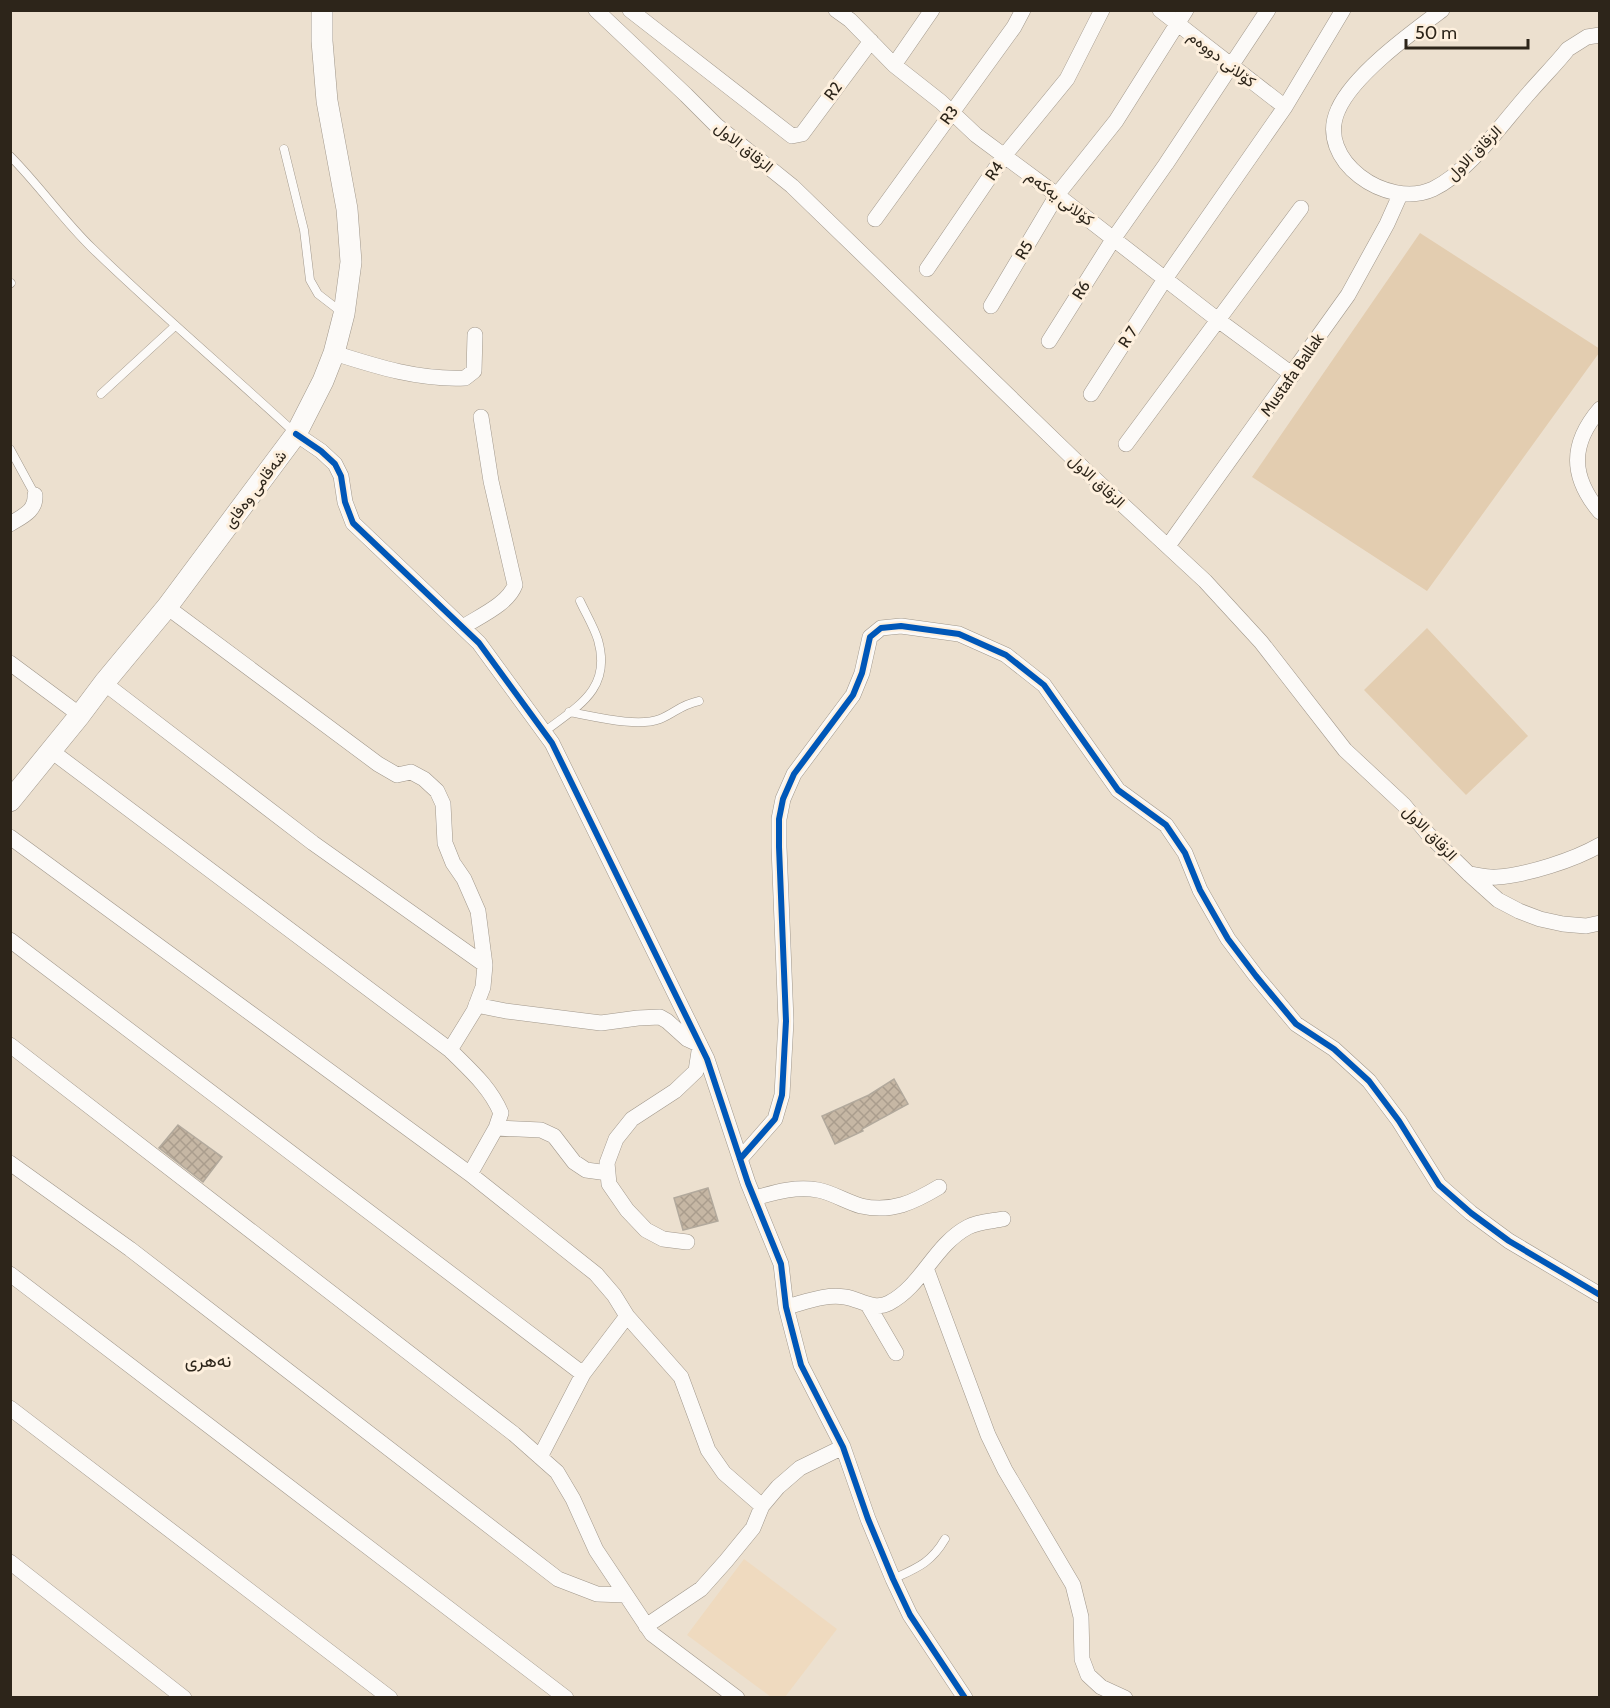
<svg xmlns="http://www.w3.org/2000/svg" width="1610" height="1708" viewBox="0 0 1610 1708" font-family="Cabin,Vazirmatn,sans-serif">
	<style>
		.built { fill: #efdabf }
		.pitch { fill: #e3cdb0 }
		.building { fill: url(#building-cross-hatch); stroke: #b2a99c; stroke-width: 1.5 }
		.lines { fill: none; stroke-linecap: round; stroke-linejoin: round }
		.lane-casing { stroke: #a0978b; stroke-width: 9 }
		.street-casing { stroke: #a0978b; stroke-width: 16 }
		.secondary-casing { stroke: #a0978b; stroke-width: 22 }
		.lane { stroke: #fcfaf8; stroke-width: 8 }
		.street { stroke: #fcfaf8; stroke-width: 15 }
		.secondary { stroke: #fcfaf8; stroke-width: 21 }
		.cycleway-casing { stroke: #fef0de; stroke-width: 10 }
		.cycleway { stroke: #0057b8; stroke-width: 6 }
		.labels { text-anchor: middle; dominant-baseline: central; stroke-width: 6; stroke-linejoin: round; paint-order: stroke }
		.street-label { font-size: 16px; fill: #2d251a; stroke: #fef0de }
		.neighbourhood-label { font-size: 18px; fill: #2d251a; stroke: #fef0de }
	</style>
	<defs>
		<pattern id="building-cross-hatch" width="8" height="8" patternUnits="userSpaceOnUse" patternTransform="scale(1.5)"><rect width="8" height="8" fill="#c6b7a4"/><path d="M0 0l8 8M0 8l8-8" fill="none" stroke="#aa9d8d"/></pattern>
	</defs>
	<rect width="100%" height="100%" fill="#ece0cf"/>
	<path class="built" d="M744 1559 837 1629 785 1697H771L687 1635Z"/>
	<path class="pitch" d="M1420 233 1600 349 1599 353 1427 591 1252 477Z
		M1427 628 1528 736 1466 795 1364 690Z"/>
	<path class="building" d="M894 1079 908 1104 862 1129 863 1131 835 1144 822 1116 869 1095Z
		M178 1125 222 1157 203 1182 159 1148Z
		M708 1188 718 1221 683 1230 674 1198Z"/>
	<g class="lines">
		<defs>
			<path id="lane" d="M284 149 304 230 310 280 318 294 340 311
				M10 156C39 185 63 220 92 248 158 312 228 371 295 433
				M10 284 11 283
				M101 394 175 326
				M10 449 35 495
				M569 712C593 716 637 728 660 719 675 713 680 705 699 701
				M544 732C578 706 612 689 598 640 594 627 586 614 580 601
				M893 1579C917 1568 931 1563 945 1539"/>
			<path id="street" d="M596 10 686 95 716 125 792 186 1083 468 1205 581 1261 642 1345 750 1404 805 1428 834 1469 874 1498 900 1519 911 1540 919 1563 924 1586 926 1600 923
				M630 10 792 136 802 134 871 41
				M836 10 850 20 894 65 941 102 976 135 1057 195 1218 320 1293 375
				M1160 10 1285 107
				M1442 10C1411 33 1353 75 1338 110 1315 160 1387 210 1433 189 1469 172 1503 122 1529 93 1542 78 1556 64 1568 49L1587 37 1600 35
				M894 65 932 10
				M875 219 1014 27 1023 10
				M927 269 1004 156 1067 79 1102 10
				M991 306 1057 195 1116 121 1186 10
				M1049 341 1114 238 1166 164 1268 10
				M334 353C378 367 419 380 465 378L474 371 475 335
				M1091 394 1165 279 1285 107 1343 10
				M1600 409C1570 444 1570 476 1600 512
				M296 434 321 451 335 464 341 476 345 502 353 523 479 643 552 743 707 1059 748 1183 781 1264 786 1307 801 1365 843 1447 868 1519 893 1579 910 1615 965 1698
				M1126 444 1301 208
				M10 524C23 516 36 511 35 495
				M1168 546 1348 295 1387 224 1400 195
				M167 607 378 764 397 775 411 772 424 779 437 791 443 804 445 843 453 863 464 879 478 911 485 965 483 987 474 1011 450 1050
				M463 627C480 616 508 604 515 585L491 481 481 417
				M10 663 80 715
				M104 683 313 843 485 965
				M50 750 450 1050C470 1070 490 1087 501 1113L496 1128 470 1174
				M10 837 470 1174 596 1274 614 1295 627 1316 681 1377 708 1450 724 1473 762 1506
				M1469 874C1478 875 1488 878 1497 877 1527 875 1574 860 1600 845
				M10 940 583 1374
				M476 1005 506 1011 601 1023 638 1018 660 1017 667 1021 687 1039 700 1045 696 1071 675 1091 632 1119 616 1139 607 1163 609 1184 627 1210 646 1230 663 1239 687 1242
				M10 1045 514 1434 557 1472 573 1499 596 1550 652 1634 737 1698
				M496 1128 541 1130 554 1136 574 1162 586 1170 608 1173
				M740 1159 775 1119 782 1095 786 1021 779 847V819L783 799 794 774 853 695 862 673 870 637 881 628 901 626 959 634 1006 655 1044 685 1118 790 1166 825 1185 853 1200 890 1228 939 1256 976 1296 1024 1334 1049 1369 1081 1399 1121 1439 1185 1471 1213 1509 1241 1600 1295
				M10 1163 130 1249 558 1579 597 1594 626 1595
				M755 1198C776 1192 796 1186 818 1190 833 1193 847 1202 861 1206 892 1213 914 1202 939 1187
				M926 1268 988 1435 1005 1470 1073 1585 1081 1617 1082 1659 1088 1675 1101 1687 1125 1698
				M10 1274 566 1698
				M868 1305 896 1353
				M786 1307C806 1302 824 1294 845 1297 860 1299 873 1311 889 1303 922 1286 934 1245 968 1227 977 1222 993 1221 1003 1219
				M10 1408 390 1698
				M540 1457 583 1374 627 1316
				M10 1562 184 1698
				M646 1626 701 1589 726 1561 753 1528 762 1506 778 1487 800 1468 843 1447"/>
			<path id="secondary" d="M10 801 80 715 104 683 167 607 296 434 323 381 334 353 344 314 351 262 347 209 327 101 322 41V10"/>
		</defs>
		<use href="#lane" class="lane-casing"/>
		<use href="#street" class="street-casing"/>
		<use href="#secondary" class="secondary-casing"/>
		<use href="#lane" class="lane"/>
		<use href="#street" class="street"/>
		<use href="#secondary" class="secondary"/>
		<defs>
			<path id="cycleway" d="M296 434 321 451 335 464 341 476 345 502 353 523 479 643 552 743 707 1059 748 1183 781 1264 786 1307 801 1365 843 1447 868 1519 893 1579 910 1615 965 1698
				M740 1159 775 1119 782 1095 786 1021 779 847V819L783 799 794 774 853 695 862 673 870 637 881 628 901 626 959 634 1006 655 1044 685 1118 790 1166 825 1185 853 1200 890 1228 939 1256 976 1296 1024 1334 1049 1369 1081 1399 1121 1439 1185 1471 1213 1509 1241 1600 1295"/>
		</defs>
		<use href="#cycleway" class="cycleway-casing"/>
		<use href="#cycleway" class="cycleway"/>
	</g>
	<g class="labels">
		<g class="street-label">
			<text transform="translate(1222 59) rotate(38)">کۆلانی دووەم</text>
			<text transform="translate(833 91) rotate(-53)">R2</text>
			<text transform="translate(949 115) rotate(-54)">R3</text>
			<text transform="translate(744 147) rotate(39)">الزقاق الاول</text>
			<text transform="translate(1474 153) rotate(-45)">الزقاق الاول</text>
			<text transform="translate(994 171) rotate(-56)">R4</text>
			<text transform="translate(1060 198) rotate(37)">کۆلانی یەکەم</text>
			<text transform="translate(1024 250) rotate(-59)">R5</text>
			<text transform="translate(1081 290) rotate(-58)">R6</text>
			<text transform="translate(1128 337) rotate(-57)">R 7</text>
			<text transform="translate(1292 375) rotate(-55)">Mustafa Ballak</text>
			<text transform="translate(1097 481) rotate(43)">الزقاق الاول</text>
			<text transform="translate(255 489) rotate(-53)">شەقامی وەفای</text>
			<text transform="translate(1430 833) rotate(46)">الزقاق الاول</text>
		</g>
		<g class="neighbourhood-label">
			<text x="208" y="1361">نەھری</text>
		</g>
	</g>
	<rect width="1610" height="1708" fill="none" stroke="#2d251a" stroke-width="24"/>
	<path d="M1406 39v9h122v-9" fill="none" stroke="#2d251a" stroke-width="3"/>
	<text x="1415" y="39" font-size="18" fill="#2d251a" stroke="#fef0de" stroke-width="4.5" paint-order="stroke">50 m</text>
</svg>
